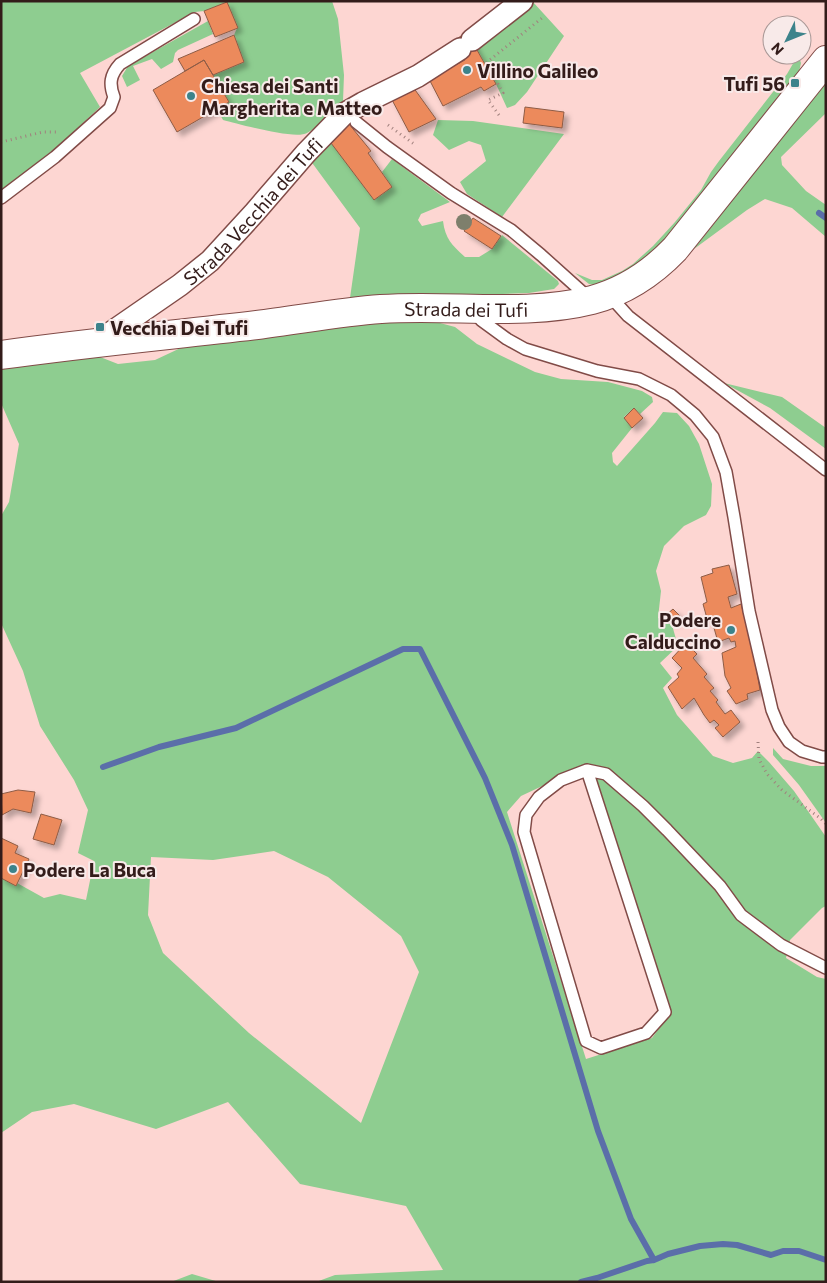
<svg xmlns="http://www.w3.org/2000/svg" width="827" height="1283" viewBox="0 0 827 1283" font-family="Commissioner,sans-serif">
	<style>
		.green { fill: #8ecd90; fill-rule: evenodd }
		.lines { fill: none; stroke-linecap: round; stroke-linejoin: round }
		.stream { stroke: #5b6ea9; stroke-width: 6 }
		.building { fill: #ec8a5c; stroke: #8d5c46; filter: url(#shadow) }
		.lane-casing { stroke: #814b47; stroke-width: 14 }
		.street-casing { stroke: #814b47; stroke-width: 24 }
		.secondary-casing { stroke: #814b47; stroke-width: 30 }
		.path { stroke: #a0807d; stroke-width: 3; stroke-dasharray: 1 4; stroke-linecap: butt }
		.lane { stroke: #fff; stroke-width: 11 }
		.street { stroke: #fff; stroke-width: 21 }
		.secondary { stroke: #fff; stroke-width: 28 }
		.tree { fill: #7e7f6c }
		.poi-dot { fill: #3c838b; stroke: #f8eae9; stroke-width: 2 }
		.labels { text-anchor: middle; dominant-baseline: central; stroke-width: 4; stroke-linejoin: round; paint-order: stroke }
		.poi-label { font-size: 19px; font-weight: bold; fill: #331c1a; stroke: #f8eae9; text-anchor: start }
		.street-label { font-size: 19px; fill: #331c1a; stroke: #f8eae9 }
	</style>
	<defs>
		<filter id="shadow"><feDropShadow dx="4.5" dy="4.5" stdDeviation="2.5" flood-color="#0004"/></filter>
	</defs>
	<rect width="100%" height="100%" fill="#fdd6d2"/>
	<path class="green" d="M1 1H332L338 19 344 75 343 101C333 111 319 127 307 133 295 140 239 124 223 120L217 109 229 102 213 75 244 62 234 35 237 28 227 2 204 11 195 12 80 73 100 107 48 156 1 190Z
		M533 2 564 36 527 92 515 105 507 108 496 84 475 46Z
		M208 21 213 34 178 50 175 53 173 62 161 69 152 59 133 66 140 80 127 87 122 76 128 66Z
		M798 55 801 63 799 72 716 180 661 245 635 267 602 283 595 285 589 284 575 273 592 280H602L622 271 633 264 653 246 675 222 701 190 711 172 719 161 787 74Z
		M826 80V113L781 157 782 165 806 191 826 205V237L792 208 765 199 747 210 694 249Z
		M438 120 473 121 564 134 502 217 467 194 460 182 486 161 481 145 469 141 449 150 433 135Z
		M330 141 374 200 392 187 382 172 392 159 450 202 421 214 418 220 422 226 443 221C445 239 453 246 465 257H479L492 249 502 235 558 281 559 284 554 289 529 293 470 295 139 327 142 324 262 311 350 298 360 228 310 160Z
		M431 322 440 323 455 327 477 344 535 372 561 379 608 382 642 391 652 397 653 402 640 414 634 408 624 417 632 428 612 453 613 462 617 466 655 423 663 412 677 413 689 426 699 444 712 484 711 506 706 515 684 526 664 546 656 571 661 591 658 618 672 625 678 646 660 663 672 678 663 688 677 715 713 756 733 763 752 758 758 751 769 762 794 791 826 837V906L822 908 790 940 786 958 817 977 826 979V1282H316L335 1275 443 1270 406 1206 300 1184 228 1102 156 1129 74 1104 32 1112 1 1133V878L16 885 17 883 44 898 60 894 86 900 94 861 78 853 88 810 74 780 40 726 23 671 1 623V516L9 502 19 444 1 403V365L95 355 118 364 155 360 187 345 381 323ZM589 764 671 1012 652 1038 586 1059 507 812 521 796ZM274 851 328 877 401 936 419 972 361 1123 249 1033 163 953 148 915 151 857 213 860Z
		M724 383 782 397 826 428V449L770 408Z
		M773 748 783 759 811 766H826V823L799 785 773 755Z
		M192 1274 219 1282H171Z"/>
	<g class="lines">
		<path class="stream" d="M819 213 826 218
			M103 767 159 747 236 728 403 649H420L485 778 512 845 598 1131 631 1219 654 1260
			M581 1282 597 1278 647 1261 654 1260 668 1254 700 1246 723 1244 737 1245 771 1255 783 1251H799L826 1260"/>
	</g>
	<path class="building" d="M227 2 238 28 215 37 204 11Z
		M467 32 496 84 484 91 481 87 443 106 429 79 465 60 455 40Z
		M234 35 244 62 213 75 204 60 185 71 178 59Z
		M204 60 229 102 177 132 153 90Z
		M413 87 436 119 409 132 391 98Z
		M525 107 564 112 562 128 523 123Z
		M349 124 371 151 368 153 392 187 374 200 328 139Z
		M473 218 501 236 492 249 464 231Z
		M634 408 643 418 632 428 624 418Z
		M729 565 737 594 728 597 731 608 741 604 752 643 760 690 747 694 748 699 736 704 727 691 731 688 725 676 722 653 736 647 735 641 731 642 729 638 718 642 712 621 708 622 703 604 707 602 701 577 713 573 712 569Z
		M673 609 680 616 673 622 666 615Z
		M686 643 697 654 693 658 707 674 704 677 714 688 710 691 718 700 716 702 725 714 731 710 740 722 723 737 715 728 719 725 714 720 710 723 704 715 694 698 682 709 668 687 679 677 677 674 682 668 672 658Z
		M18 790 35 792 31 813 13 809 2 815 1 794Z
		M41 814 62 820 54 845 33 839Z
		M1 838 18 846 15 853 29 859 16 886 1 878Z"/>
	<g class="lines">
		<defs>
			<path id="lane" d="M356 122 387 147 451 193 511 230 541 255 590 299
				M1 198 55 157 110 108 114 97C109 84 110 75 120 64L194 19
				M609 295 628 316 826 470
				M474 312 481 320 507 339 525 349 597 371 639 379 671 395 695 415 713 437 726 472 734 517 749 611 772 710 779 727 789 742 802 751 822 757H826
				M587 770 665 1012 646 1033 601 1048 586 1041 524 832 526 815 539 797 561 780 587 770 606 774 643 806 667 830 720 886 741 915 781 945 826 968"/>
			<g id="street">
				<path d="M472 40 522 1"/>
				<path id="s1" d="M96 343 180 285 210 261 255 212 306 153 344 114 363 103 418 76 460 49"/>
			</g>
			<g id="secondary">
				<path id="s2" d="M1 355C86 343 172 335 257 325 298 320 339 312 381 309 450 304 525 317 592 300 625 291 652 273 675 249L826 60"/>
			</g>
		</defs>
		<use href="#lane" class="lane-casing"/>
		<use href="#street" class="street-casing"/>
		<use href="#secondary" class="secondary-casing"/>
		<path class="path" d="M499 115 488 100 503 93 486 63 542 18
			M388 125 414 144
			M1 142 43 132H57L58 133
			M758 742 759 759 767 774 782 790 820 818 826 824"/>
		<use href="#lane" class="lane"/>
		<use href="#street" class="street"/>
		<use href="#secondary" class="secondary"/>
	</g>
	<circle class="tree" cx="464" cy="222" r="8"/>
	<g class="poi-dot">
		<circle cx="467" cy="70" r="5"/>
		<rect x="790" y="78" width="10" height="10" rx="2.5"/>
		<circle cx="191" cy="96" r="5"/>
		<rect x="95" y="322" width="10" height="10" rx="2.5"/>
		<circle cx="731" cy="630" r="5"/>
		<circle cx="13" cy="869" r="5"/>
	</g>
	<g class="labels">
		<g class="poi-label">
			<text x="477" y="70">Villino Galileo</text>
			<text x="785" y="83" text-anchor="end">Tufi 56</text>
			<text x="201" y="85">Chiesa dei Santi<tspan x="201" dy="22">Margherita e Matteo</tspan></text>
			<text x="110" y="327">Vecchia Dei Tufi</text>
			<text x="721" y="619" text-anchor="end">Podere<tspan x="721" dy="22">Calduccino</tspan></text>
			<text x="23" y="869">Podere La Buca</text>
		</g>
		<g class="street-label">
			<text stroke="none"><textPath href="#s1" startOffset="206">Strada Vecchia dei Tufi</textPath></text>
			<text stroke="none"><textPath href="#s2" startOffset="468">Strada dei Tufi</textPath></text>
		</g>
	</g>
	<rect width="827" height="1283" fill="none" stroke="#331c1a" stroke-width="5"/>
	<g transform="translate(787 40) rotate(227)"><circle r="24" fill="#f8eae9" stroke="#a99896"/>
	<path d="M0-4L9 19L0 12L-9 19Z" fill="#3c838b"/>
	<text y="-8" font-size="14" font-weight="bold" text-anchor="middle" fill="#331c1a">N</text>
	</g>
</svg>
